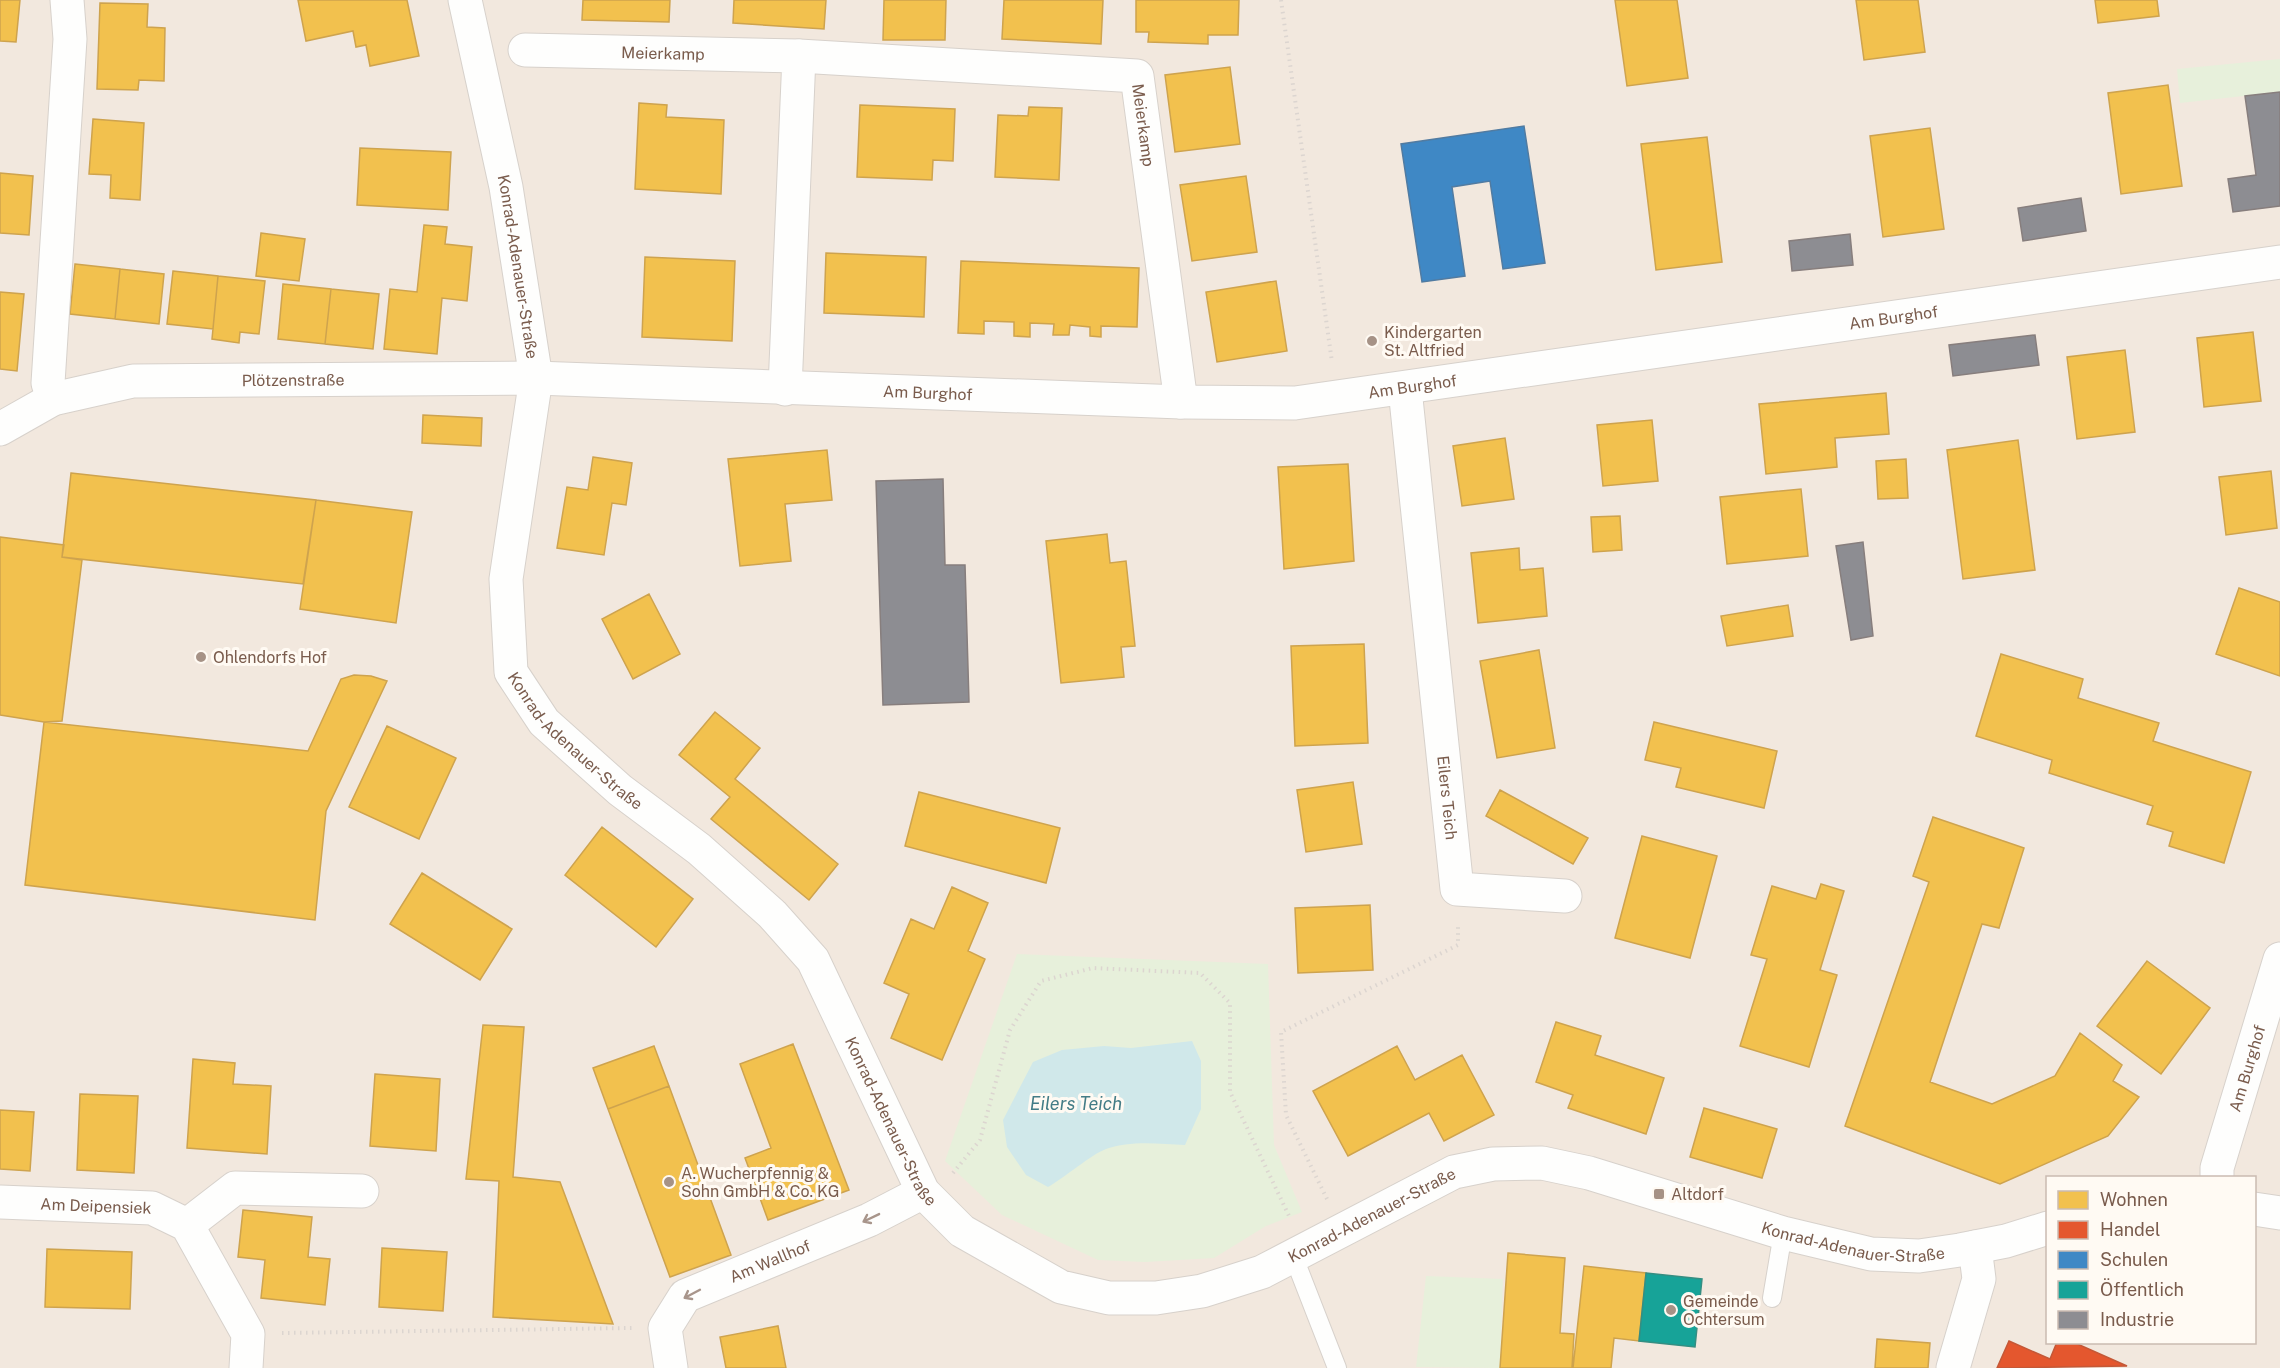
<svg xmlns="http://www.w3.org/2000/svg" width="2280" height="1368" viewBox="0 0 2280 1368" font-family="'Public Sans',sans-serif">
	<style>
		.residential { fill: #f2e8de; fill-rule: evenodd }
		.green { fill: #e7f0db }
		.water { fill: #d0e8ea }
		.homes { fill: #f2c14e; stroke: #cea34e; stroke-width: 1.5 }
		.shops { fill: #e4572e; stroke: #c45837; stroke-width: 1.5 }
		.schools { fill: #3f88c5; stroke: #517ba1; stroke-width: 1.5 }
		.public { fill: #17a398; stroke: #358e82; stroke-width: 1.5 }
		.industry { fill: #8d8d92; stroke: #877e7d; stroke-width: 1.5 }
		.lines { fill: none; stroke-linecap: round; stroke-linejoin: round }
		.service-casing { stroke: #d7d1cb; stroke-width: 20 }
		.minor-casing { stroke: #d7d1cb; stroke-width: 35 }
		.path { stroke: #dcd5d0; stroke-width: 4; stroke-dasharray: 1.5 4.5; stroke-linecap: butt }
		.service { stroke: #fefefd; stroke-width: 18 }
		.minor { stroke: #fefefd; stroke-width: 33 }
		.oneway { stroke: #a8958b }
		.poi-dot { fill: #a69286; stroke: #fffaf3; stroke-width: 2 }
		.labels { text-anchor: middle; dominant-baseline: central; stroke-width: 6; stroke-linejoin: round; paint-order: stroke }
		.street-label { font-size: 16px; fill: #7a5c4d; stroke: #fffaf3 }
		.poi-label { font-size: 16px; fill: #7a5c4d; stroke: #fffaf3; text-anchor: start }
		.water-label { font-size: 18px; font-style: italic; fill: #437c86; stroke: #fffaf3 }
	</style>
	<rect width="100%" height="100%" fill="#f9f5f0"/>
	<path class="residential" d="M0 0H2280V1368H0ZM2048 1178H2254V1342H2048Z"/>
	<path class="green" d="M2280 59V92L2180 103 2177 69Z
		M1017 954 1268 964 1274 1145 1302 1212 1266 1226 1214 1258 1145 1262 1098 1260 1002 1215 945 1161Z
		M1426 1276 1503 1279 1500 1368 1416 1367Z"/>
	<path class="water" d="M1192 1041 1201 1061V1109L1185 1145C1160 1144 1131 1140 1106 1149 1092 1154 1064 1178 1048 1187L1026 1175 1007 1147 1003 1120 1033 1062 1062 1050 1104 1046 1131 1048Z"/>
	<path class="homes" d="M0 0H20L16 42 0 41Z
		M298 0H407L419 56 370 66 366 45 356 47 353 31 306 41Z
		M583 0H670L669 22 582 20Z
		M734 0H826L824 29 733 23Z
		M884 0H946L945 40H883Z
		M1004 0H1103L1101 44 1002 39Z
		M1136 0H1239L1238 35H1208V44L1148 42 1149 32H1136Z
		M1615 0H1677L1688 78 1627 86Z
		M1856 0H1918L1925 52 1864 60Z
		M2095 0H2157L2159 16 2098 23Z
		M100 3 148 4 147 27 165 28 164 81 139 80 138 90 97 89Z
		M1230 67 1240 144 1175 152 1165 75Z
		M2168 85 2182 186 2121 194 2108 93Z
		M639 103 667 105 666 117 724 120 721 194 635 189Z
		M860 105 955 109 953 161 933 160 932 180 857 177Z
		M1029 107 1062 108 1059 180 995 177 998 115 1028 116Z
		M93 119 144 123 140 200 110 198 111 175 89 174Z
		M1930 128 1944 229 1883 237 1870 136Z
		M1707 137 1722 262 1656 270 1641 144Z
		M360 148 451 152 448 210 357 205Z
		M0 173 33 176 29 235 0 233Z
		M1246 176 1257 252 1192 261 1180 185Z
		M424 225 447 227 445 244 472 247 467 301 442 298 437 354 384 349 390 289 417 292Z
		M261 233 305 239 299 281 256 276Z
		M826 253 926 257 924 317 824 313Z
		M645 257 735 261 732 341 642 337Z
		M961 261 1139 268 1137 327 1101 326V337L1090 336V327L1070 325 1069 335H1053L1054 324 1030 323V337L1014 336V322L984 321V334L958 333Z
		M75 264 120 269 115 319 70 314Z
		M120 269 164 274 159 324 115 319Z
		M173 271 218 276 213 329 167 324Z
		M218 276 265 281 259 334 240 332 239 343 212 339Z
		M1276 281 1287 351 1217 362 1206 292Z
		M283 284 331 289 325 344 278 339Z
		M331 289 379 294 373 349 325 344Z
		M0 292 24 294 17 371 0 369Z
		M2253 332 2261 401 2204 407 2197 338Z
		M2125 350 2135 432 2077 439 2067 357Z
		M1886 393 1889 434 1835 438 1837 467 1766 474 1759 404Z
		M423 415 482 418 481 446 422 443Z
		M1652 420 1658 481 1603 486 1597 425Z
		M1505 438 1514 499 1462 506 1453 446Z
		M2018 440 2035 570 1963 579 1947 450Z
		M827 450 832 500 785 504 791 561 740 566 728 459Z
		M593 457 632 463 626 505 612 503 604 555 557 548 567 487 588 490Z
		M1906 459 1908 498 1878 499 1876 461Z
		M1348 464 1354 561 1284 569 1278 467Z
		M2271 471 2277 528 2226 535 2219 477Z
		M71 473 316 500 303 584 62 557Z
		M1801 489 1808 556 1727 564 1720 497Z
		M316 500 412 512 396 623 300 609Z
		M1620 516 1622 550 1593 552 1591 517Z
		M1107 534 1110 563 1126 561 1135 646 1121 647 1124 677 1061 683 1046 541Z
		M0 537 64 545 62 557 82 560 62 721 44 722 0 715Z
		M1519 548 1520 570 1543 568 1547 616 1478 623 1471 553Z
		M2239 588 2280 602V676L2216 654Z
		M649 594 680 654 633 679 602 619Z
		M1788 605 1793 636 1727 646 1721 616Z
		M1364 644 1368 743 1295 746 1291 646Z
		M1539 650 1555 748 1497 758 1480 661Z
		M2001 654 2083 679 2078 698 2159 723 2153 741 2251 772 2224 863 2169 846 2173 832 2147 824 2153 806 2049 773 2052 760 1976 736Z
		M354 675 371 676 387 681 326 811 315 920 25 885 44 722 308 751 341 679Z
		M715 712 760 748 735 779 838 864 809 900 711 819 730 797 679 755Z
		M1654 722 1777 751 1764 808 1676 787 1681 768 1645 760Z
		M387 726 456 758 419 839 349 807Z
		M1353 782 1362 844 1306 852 1297 790Z
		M1500 790 1588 838 1573 864 1486 816Z
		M919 792 1060 828 1046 883 905 846Z
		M1933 817 2024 848 1999 928 1982 924 1930 1082 1992 1104 2055 1076 2080 1033 2122 1065 2113 1081 2139 1097 2108 1136 2000 1184 1845 1126 1929 882 1913 876Z
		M602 827 693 899 656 947 565 875Z
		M1642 836 1717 856 1690 958 1615 938Z
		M422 873 512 929 480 980 390 924Z
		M1821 884 1844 891 1820 970 1837 975 1809 1067 1740 1046 1767 959 1751 955 1772 886 1816 899Z
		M952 887 988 903 968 951 985 959 942 1060 891 1038 909 994 884 983 911 919 934 929Z
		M1370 905 1373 970 1298 973 1295 908Z
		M2147 961 2210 1008 2161 1074 2097 1026Z
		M1556 1022 1601 1036 1595 1055 1664 1078 1646 1134 1568 1108 1573 1095 1536 1082Z
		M483 1025 524 1027 513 1177 560 1182 613 1324 493 1317 499 1181 466 1179Z
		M793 1044 849 1190 768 1220 745 1158 771 1148 740 1064Z
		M654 1046 669 1086 608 1109 593 1068Z
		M1397 1046 1415 1080 1462 1055 1494 1115 1444 1141 1429 1113 1348 1156 1313 1091Z
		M193 1059 235 1063 233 1084 271 1086 267 1154 187 1148Z
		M375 1074 440 1079 436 1151 370 1146Z
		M669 1086 731 1255 670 1277 608 1109Z
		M80 1094 138 1096 134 1173 77 1170Z
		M1704 1108 1777 1129 1762 1178 1690 1157Z
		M0 1110 34 1112 30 1171 0 1169Z
		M243 1210 312 1217 308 1257 330 1259 325 1305 261 1298 265 1260 238 1257Z
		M382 1248 447 1252 443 1311 379 1307Z
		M47 1249 132 1252 130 1309 45 1307Z
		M1508 1253 1565 1258 1560 1333 1574 1334 1572 1368H1500Z
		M1584 1266 1646 1273 1639 1341 1614 1338 1611 1368H1573Z
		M778 1326 786 1368H726L720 1337Z
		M1877 1339 1930 1343 1928 1368H1875Z"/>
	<path class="shops" d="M2009 1341 2050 1359 2057 1342H2073L2127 1366 1997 1368Z"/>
	<path class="schools" d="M1524 126 1545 263 1503 269 1490 181 1452 187 1465 276 1422 282 1401 144Z"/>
	<path class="public" d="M1646 1273 1702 1279 1695 1347 1639 1341Z"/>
	<path class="industry" d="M2280 92V206L2233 212 2228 179 2256 175 2245 96Z
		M2081 198 2086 231 2023 241 2018 208Z
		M1850 234 1853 265 1792 271 1789 241Z
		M2035 335 2039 365 1953 376 1949 345Z
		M943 479 945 565H965L969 702 883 705 876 481Z
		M1863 542 1873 636 1851 640 1836 546Z"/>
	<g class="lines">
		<defs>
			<path id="service" d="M1293 1255 1337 1368
				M1772 1298 1783 1233"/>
			<g id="minor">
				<path id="s1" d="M465 0 506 187 536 378 506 579 511 672 544 722 620 790 699 849 772 914 813 960 923 1192 962 1231 1061 1287 1109 1298H1156L1202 1291 1262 1272 1454 1172 1493 1164 1542 1163 1589 1173 1783 1233 1871 1254 1919 1256 1960 1250 2006 1241 2048 1228"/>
				<path id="s2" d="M525 50 799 56 785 389"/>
				<path id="s3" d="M799 56 1137 76 1181 402"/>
				<path id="s4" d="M1405 389 1457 889 1565 896"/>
				<path d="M53 399 48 383 70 39 67 0"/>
				<path id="s5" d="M0 429 53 399 133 381 536 378 1181 402 1295 403 2280 262"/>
				<path id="s6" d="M2217 1178V1168L2280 959"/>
				<path id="s7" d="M0 1202 152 1208 187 1225 248 1334 246 1368"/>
				<path d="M2254 1209 2280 1213"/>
				<path d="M187 1225 235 1188 362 1191"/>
				<path id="s8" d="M671 1368 665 1328 685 1296 869 1220 923 1192"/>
				<path d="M1953 1368 1979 1279 1975 1247"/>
			</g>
		</defs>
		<use href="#service" class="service-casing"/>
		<use href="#minor" class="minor-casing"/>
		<path class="path" d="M1281 0 1332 362
			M953 1173 980 1140 1010 1030 1041 981 1093 968 1200 973 1230 1003V1092L1290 1218
			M1327 1199 1286 1115 1281 1032 1458 945V924
			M282 1333 632 1328"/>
		<use href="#service" class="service"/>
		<use href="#minor" class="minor"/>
	</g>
	<defs><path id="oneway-shaft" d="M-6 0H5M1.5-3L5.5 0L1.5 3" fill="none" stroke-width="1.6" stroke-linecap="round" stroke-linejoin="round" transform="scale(1.5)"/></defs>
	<g class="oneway">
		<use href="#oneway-shaft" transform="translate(871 1218) rotate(154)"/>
		<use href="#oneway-shaft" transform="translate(692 1294) rotate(152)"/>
	</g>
	<g class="poi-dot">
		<circle cx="1372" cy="341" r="6"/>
		<circle cx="201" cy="657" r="6"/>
		<circle cx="669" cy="1182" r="6"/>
		<rect x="1653" y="1188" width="12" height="12" rx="3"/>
		<circle cx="1671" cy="1310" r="6"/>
	</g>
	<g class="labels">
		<g class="street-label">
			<text stroke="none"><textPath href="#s2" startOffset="138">Meierkamp</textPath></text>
			<text stroke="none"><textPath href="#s3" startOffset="388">Meierkamp</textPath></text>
			<text stroke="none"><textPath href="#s1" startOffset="272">Konrad-Adenauer-Straße</textPath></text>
			<text stroke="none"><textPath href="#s5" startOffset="1910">Am Burghof</textPath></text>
			<text stroke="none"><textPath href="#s5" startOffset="303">Plötzenstraße</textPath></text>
			<text stroke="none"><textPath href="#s5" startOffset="1424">Am Burghof</textPath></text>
			<text stroke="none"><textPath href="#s5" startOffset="938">Am Burghof</textPath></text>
			<text stroke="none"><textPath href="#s1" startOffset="776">Konrad-Adenauer-Straße</textPath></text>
			<text stroke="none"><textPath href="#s4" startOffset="411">Eilers Teich</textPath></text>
			<text stroke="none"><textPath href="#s6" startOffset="114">Am Burghof</textPath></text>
			<text stroke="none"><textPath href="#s1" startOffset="1280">Konrad-Adenauer-Straße</textPath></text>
			<text stroke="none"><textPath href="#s7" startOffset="96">Am Deipensiek</textPath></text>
			<text stroke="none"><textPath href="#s1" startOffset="1856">Konrad-Adenauer-Straße</textPath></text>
			<text stroke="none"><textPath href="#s1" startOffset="2360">Konrad-Adenauer-Straße</textPath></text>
			<text stroke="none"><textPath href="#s8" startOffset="170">Am Wallhof</textPath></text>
		</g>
		<g class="poi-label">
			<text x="1384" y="332">Kindergarten<tspan x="1384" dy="18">St. Altfried</tspan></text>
			<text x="213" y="657">Ohlendorfs Hof</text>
			<text x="681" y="1173">A. Wucherpfennig &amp;<tspan x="681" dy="18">Sohn GmbH &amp; Co. KG</tspan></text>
			<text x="1671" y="1194">Altdorf</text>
			<text x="1683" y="1301">Gemeinde<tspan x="1683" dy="18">Ochtersum</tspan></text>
		</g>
		<g class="water-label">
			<text x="1076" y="1103">Eilers Teich</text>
		</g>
	</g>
	<rect x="2046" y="1176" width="210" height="168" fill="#fffaf3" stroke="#cabbb1" stroke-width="1.5"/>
	<rect x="2058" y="1191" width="30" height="18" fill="#f2c14e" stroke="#cabbb1" stroke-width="1.5"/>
	<text x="2100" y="1206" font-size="18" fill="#7a5c4d">Wohnen</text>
	<rect x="2058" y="1221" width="30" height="18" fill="#e4572e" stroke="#cabbb1" stroke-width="1.5"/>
	<text x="2100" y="1236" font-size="18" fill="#7a5c4d">Handel</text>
	<rect x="2058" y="1251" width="30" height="18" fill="#3f88c5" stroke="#cabbb1" stroke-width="1.5"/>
	<text x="2100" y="1266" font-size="18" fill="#7a5c4d">Schulen</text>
	<rect x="2058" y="1281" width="30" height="18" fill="#17a398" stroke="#cabbb1" stroke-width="1.5"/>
	<text x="2100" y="1296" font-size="18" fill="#7a5c4d">Öffentlich</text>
	<rect x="2058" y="1311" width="30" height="18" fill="#8d8d92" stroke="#cabbb1" stroke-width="1.5"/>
	<text x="2100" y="1326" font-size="18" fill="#7a5c4d">Industrie</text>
</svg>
